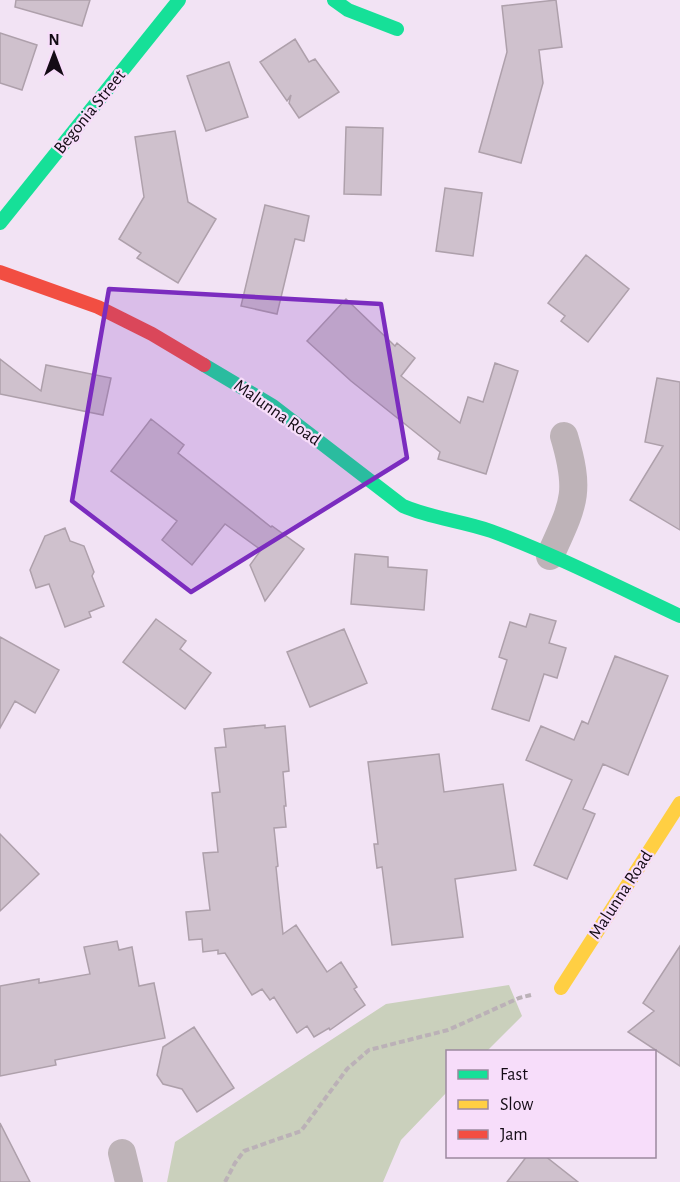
<svg xmlns="http://www.w3.org/2000/svg" width="680" height="1182" viewBox="0 0 680 1182" font-family="'Alegreya Sans',sans-serif">
	<style>
		.green { fill: #cad0bc }
		.building { fill: #cfc1cd; stroke: #aea0ab; stroke-width: 1.5 }
		.lines { fill: none; stroke-linecap: round; stroke-linejoin: round }
		.path { stroke: #bbb1b7; stroke-width: 4; stroke-dasharray: 6 3; stroke-linecap: butt }
		.street { stroke: #beb3b8; stroke-width: 28 }
		.fast { stroke: #16e098; stroke-width: 14 }
		.slow { stroke: #ffcf43; stroke-width: 14 }
		.jam { stroke: #f24e42; stroke-width: 14 }
		.marked { fill: #7b2cbf; fill-opacity: 0.2; stroke: #7b2cbf; stroke-width: 4.5; stroke-linejoin: round }
		.labels { text-anchor: middle; dominant-baseline: central; stroke-width: 4.5; stroke-linejoin: round; paint-order: stroke }
		.street-label { font-size: 18px; fill: #140b15; stroke: #f7ddfa }
	</style>
	<rect width="100%" height="100%" fill="#f2e3f4"/>
	<path class="green" d="M509 985 522 1016 487 1051 448 1052 447 1092 401 1140 383 1182H167L175 1142 386 1004Z"/>
	<path class="building" d="M16 0H90L82 26 15 7Z
		M556 0 562 47 539 50 543 83 521 163 479 152 507 52 502 6Z
		M0 33 37 45 22 90 0 83Z
		M295 39 309 62 315 59 339 92 299 118 289 103 291 95 287 101 260 62Z
		M229 62 248 117 206 131 187 76Z
		M346 127 383 128 381 195 344 194Z
		M175 131 188 202 216 219 178 283 137 258 141 253 119 239 144 197 135 137Z
		M445 188 482 193 473 256 436 251Z
		M265 205 309 216 304 241 295 239 277 314 241 306Z
		M586 255 629 289 588 342 561 321 565 316 548 303Z
		M346 299 395 346 397 343 415 358 401 376 460 423 468 397 483 402 495 363 518 371 486 474 438 459 440 452 351 381 307 341Z
		M0 359 41 391 46 365 111 378 103 415 0 394Z
		M657 378 680 382V530L630 500 663 446 645 442Z
		M151 419 184 445 178 453 271 527 272 526 304 549 265 601 250 565 261 550 225 524 192 565 162 540 177 521 111 471Z
		M65 528 70 541 84 546 94 572 92 576 104 606 89 612 91 617 65 627 49 584 36 588 30 570 45 536Z
		M355 554 388 557V567L427 570 424 610 351 604Z
		M530 614 556 621 549 643 566 648 557 678 544 674 529 721 492 709 507 660 499 657 510 622 526 627Z
		M156 619 186 641 180 649 211 673 185 709 123 662Z
		M344 629 367 683 310 707 287 652Z
		M0 637 59 670 35 713 15 701 0 728Z
		M615 656 668 676 628 775 603 764 583 809 595 814 567 879 534 865 572 780 526 760 541 726 574 740 582 721 588 724Z
		M265 725V728L285 726 289 771 283 772 286 806H284L286 827 274 828 278 866 276 867 283 934 296 925 327 972 341 962 357 987 354 989 365 1005 330 1030 329 1028 314 1037 307 1026 297 1033 274 997 270 1000 262 989 252 995 225 953 218 954V950L203 952 202 939 189 940 186 912 210 910 203 853 218 852 212 793 220 792 215 748 226 747 224 729Z
		M439 754 444 792 503 784 516 870 455 879 463 937 392 945 382 867 377 868 374 844H378L368 762Z
		M0 834 39 874 0 911Z
		M117 941 119 950 132 947 139 986 154 983 165 1038 55 1060 56 1065 0 1076V986L39 979V983L90 974 84 947Z
		M680 946V1066L628 1032 654 1011 643 1003Z
		M194 1027 234 1088 197 1112 182 1089 163 1084 157 1075 163 1047Z
		M0 1123 30 1182H0Z
		M527 1156H545L578 1182H507Z"/>
	<g class="lines">
		<path class="path" d="M225 1182 235 1163 244 1151 301 1131 347 1069 369 1050 448 1030 519 998 531 995"/>
		<path class="street" d="M550 556C574 503 581 493 564 436
			M122 1153 129 1182"/>
		<path class="fast" d="M334 0 348 10 397 29
			M0 223 179 0
			M204 365 273 406 403 506C431 518 462 521 491 531 556 555 618 587 680 616"/>
		<path class="slow" d="M561 988 680 803"/>
		<path class="jam" d="M0 272 98 307 152 334 204 365"/>
	</g>
	<path class="marked" d="M109 289 381 304 407 458 191 592 72 501Z"/>
	<g class="labels">
		<g class="street-label">
			<text transform="translate(90 112) rotate(-51)">Begonia Street</text>
			<text transform="translate(277 413) rotate(35)">Malunna Road</text>
			<text transform="translate(621 895) rotate(-57)">Malunna Road</text>
		</g>
	</g>
	<rect x="446" y="1050" width="210" height="108" fill="#f7ddfa" stroke="#9c899e" stroke-width="1.5"/>
	<rect x="458" y="1070" width="30" height="9" fill="#16e098" stroke="#9c899e" stroke-width="1.5"/>
	<text x="500" y="1080" font-size="18" fill="#140b15">Fast</text>
	<rect x="458" y="1100" width="30" height="9" fill="#ffcf43" stroke="#9c899e" stroke-width="1.5"/>
	<text x="500" y="1110" font-size="18" fill="#140b15">Slow</text>
	<rect x="458" y="1130" width="30" height="9" fill="#f24e42" stroke="#9c899e" stroke-width="1.5"/>
	<text x="500" y="1140" font-size="18" fill="#140b15">Jam</text>
	<g transform="translate(54 54)" stroke="#f7ddfa" stroke-width="4.5" paint-order="stroke">
	<path d="M0-4.5L10 22L0 15L-10 22Z" fill="#140b15"/>
	<text y="-9" font-size="16" font-weight="bold" text-anchor="middle" fill="#140b15">N</text>
	</g>
</svg>
